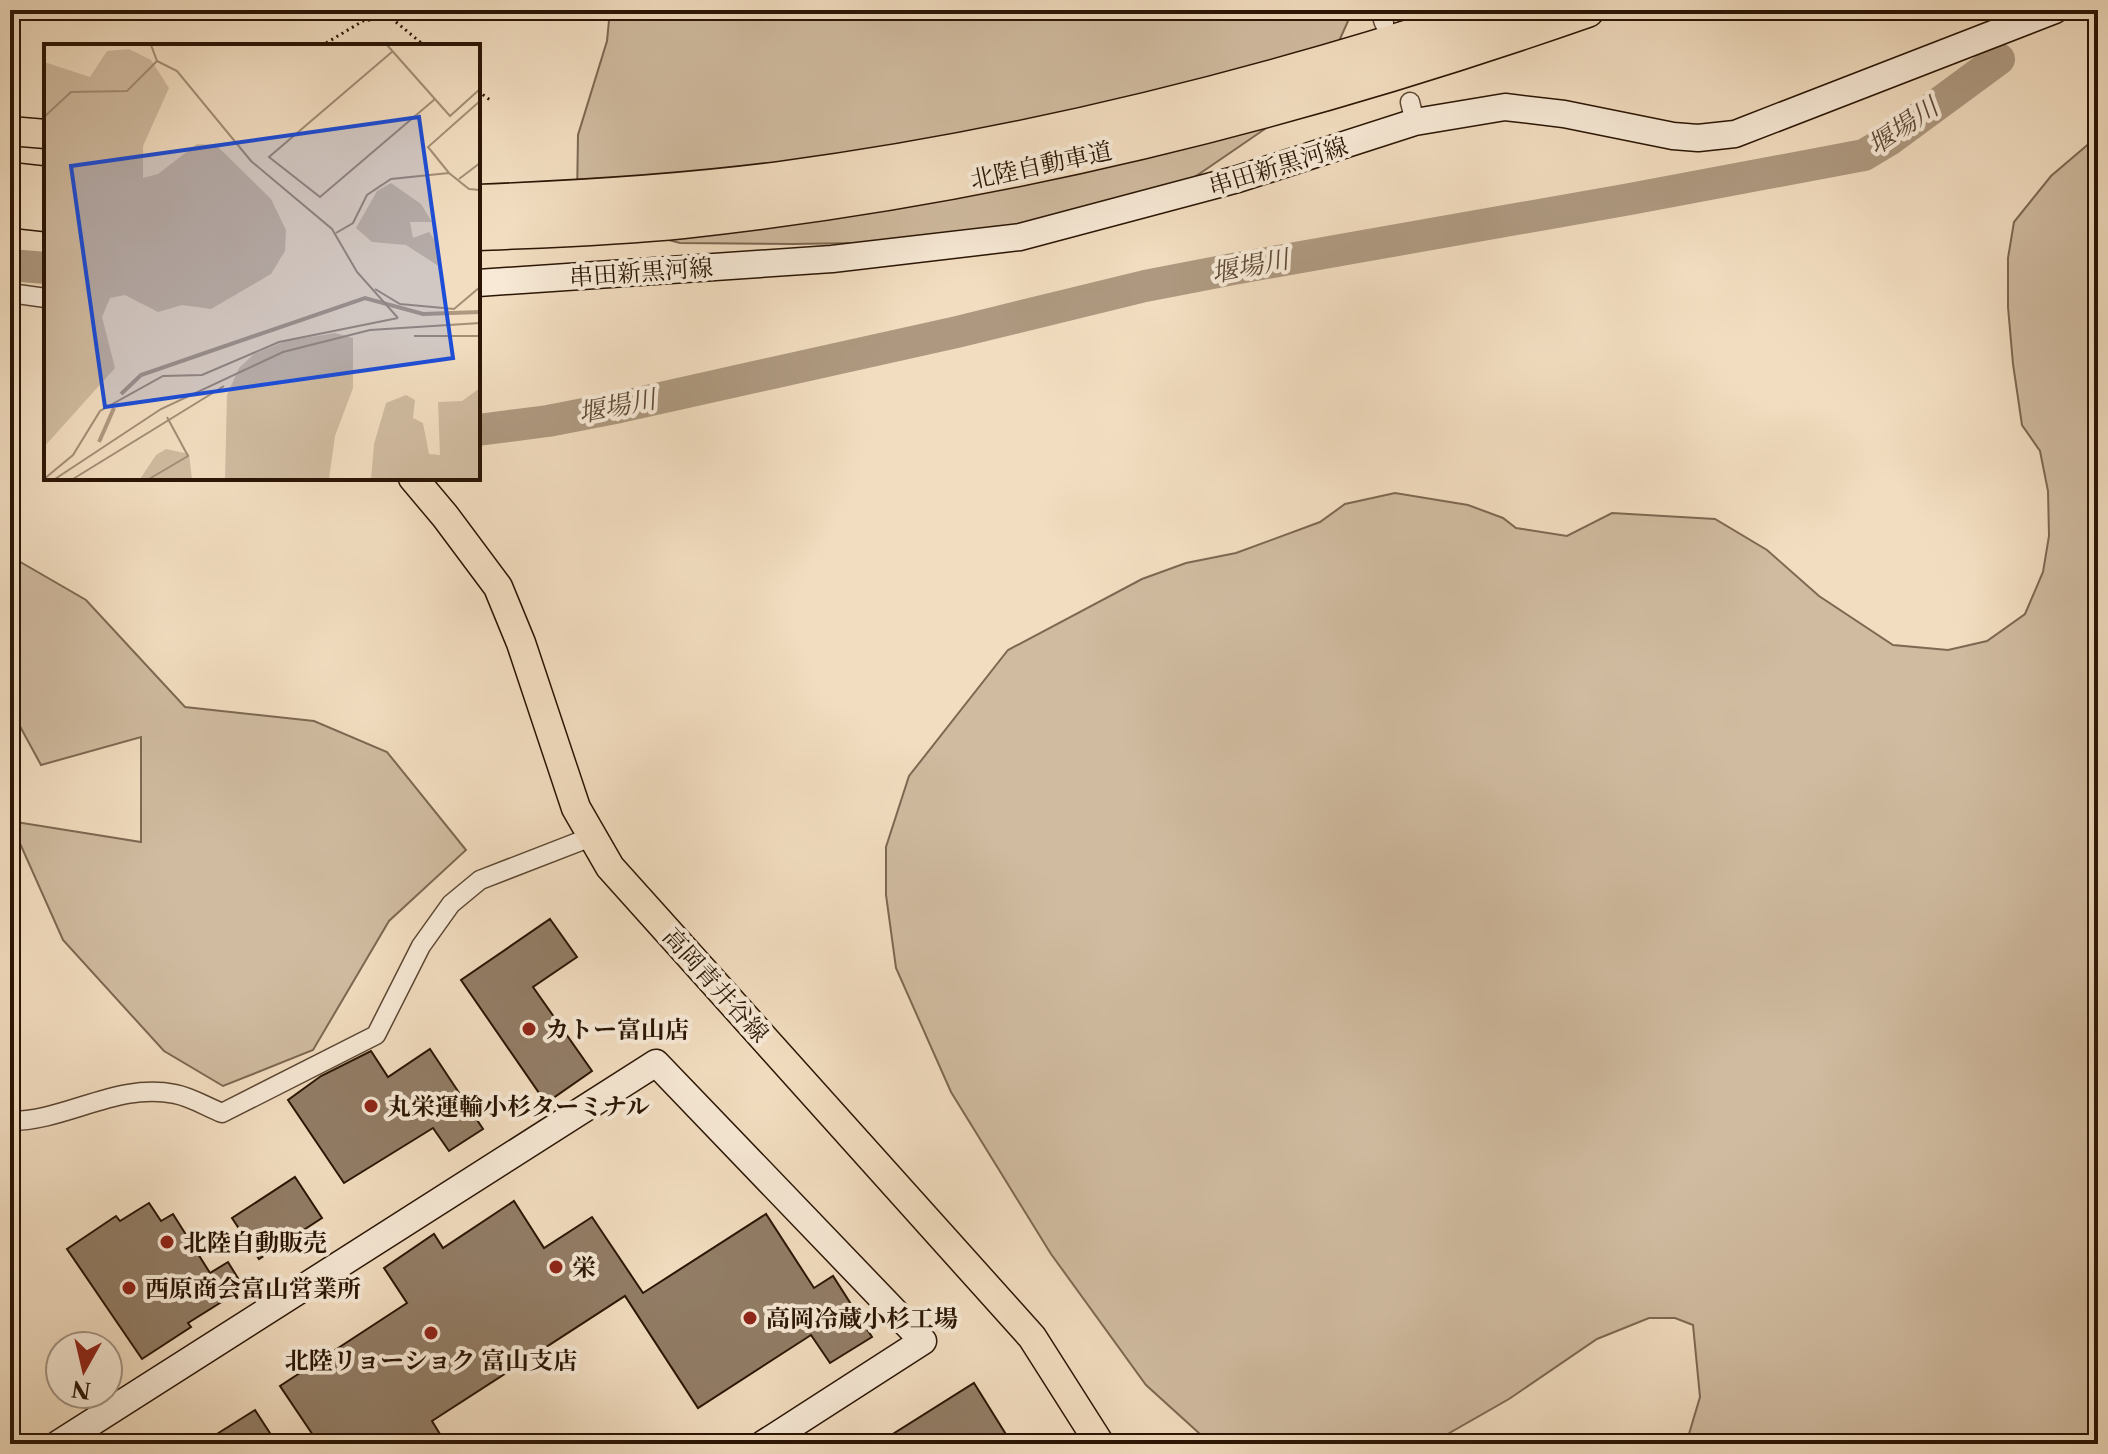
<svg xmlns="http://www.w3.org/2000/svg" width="2108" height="1454" viewBox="0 0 2108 1454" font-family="'Libre Caslon Text','Noto Serif JP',serif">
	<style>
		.green { fill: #d0bba0; stroke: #7d6852; stroke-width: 2 }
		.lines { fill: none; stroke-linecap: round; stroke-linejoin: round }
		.river { stroke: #ae9980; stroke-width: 32 }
		.building { fill: #927d66; stroke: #2a1504; stroke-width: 2 }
		.street-casing { stroke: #5c4733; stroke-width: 21 }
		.secondary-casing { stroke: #2a1504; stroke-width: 29 }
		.primary-casing { stroke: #2a1504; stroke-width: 31 }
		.highway-casing { stroke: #2a1504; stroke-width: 37 }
		.path { stroke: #2a1504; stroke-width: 3; stroke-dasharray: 2 4; stroke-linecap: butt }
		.street { stroke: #f7e9d6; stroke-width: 18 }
		.secondary { stroke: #f7e9d6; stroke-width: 26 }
		.primary { stroke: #f2ddc0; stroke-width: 28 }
		.highway { stroke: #f2ddc0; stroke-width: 34 }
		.poi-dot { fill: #8f2418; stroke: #f7e9d6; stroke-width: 3 }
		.labels { text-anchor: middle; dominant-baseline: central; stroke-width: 8; stroke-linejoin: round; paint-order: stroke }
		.street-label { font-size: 24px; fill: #2a1504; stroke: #f7e9d6 }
		.poi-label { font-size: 24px; font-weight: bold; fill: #2a1504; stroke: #f7e9d6; text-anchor: start }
		.water-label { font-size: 26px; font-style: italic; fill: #5f4a36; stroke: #f7e9d6 }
		.inset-river { fill: none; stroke: #ae9980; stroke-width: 4 }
		.inset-road { fill: none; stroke: #a28d75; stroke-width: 2 }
		.view { fill: #1d4ed8; fill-opacity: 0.15; stroke: #1d4ed8; stroke-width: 4 }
		.inset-edge { fill: none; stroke: #2a1504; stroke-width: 4 }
	</style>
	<rect width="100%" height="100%" fill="#f2ddc0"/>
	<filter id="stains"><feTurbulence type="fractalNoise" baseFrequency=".0025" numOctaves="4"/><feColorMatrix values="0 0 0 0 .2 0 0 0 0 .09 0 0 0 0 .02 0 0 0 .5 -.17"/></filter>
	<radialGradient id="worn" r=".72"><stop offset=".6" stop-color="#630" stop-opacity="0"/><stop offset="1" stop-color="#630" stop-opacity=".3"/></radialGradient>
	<path class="green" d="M610 10H1353L1327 68 1278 120 1180 187 978 241 793 244 680 243 616 226 577 199 578 135 607 41Z
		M2098 136V1444H1686L1700 1397 1693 1325 1675 1318H1649L1597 1339 1509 1399 1430 1444H1211L1146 1385 1051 1254 951 1092 896 968 886 895V847L909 776 1008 650 1142 579 1186 563 1236 553 1320 522 1345 504 1395 493 1468 505 1503 518 1516 528 1567 536 1612 513 1715 519 1767 550 1819 596 1893 645 1948 650 1987 641 2025 614 2043 572 2049 536 2048 491 2040 451 2022 425 2013 364 2008 307V258L2014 222 2051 176Z
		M10 556 86 600 185 707 314 721 387 752 466 850 389 921 313 1050 223 1086 164 1051 63 940 10 821 141 842V737L41 765 10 708Z"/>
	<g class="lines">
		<path class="river" d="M10 265 46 268
			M478 430 548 421 620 407 957 332 1145 286 1233 269 1630 199 1864 155 1889 140 1999 59"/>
	</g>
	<path class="building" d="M550 919 577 957 533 987 592 1071 546 1103 461 980Z
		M430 1049 483 1129 449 1151 433 1128 344 1183 288 1100 321 1076 371 1051 388 1077Z
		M295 1177 322 1218 259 1259 232 1218Z
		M514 1201 544 1248 592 1217 643 1293 766 1214 814 1288 833 1276 872 1337 830 1363 811 1335 698 1408 625 1296 432 1421 446 1444H319L280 1386 407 1303 384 1268 434 1234 443 1248Z
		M149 1203 161 1221 173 1214 210 1273 228 1262 244 1288 188 1323 191 1327 142 1359 67 1249 116 1216 120 1221Z
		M974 1383 1012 1444H877Z
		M255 1410 277 1444H201Z"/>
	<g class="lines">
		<defs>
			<path id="street" d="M1380 10 1384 23
				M1410 102 1415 122
				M10 293 46 298
				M10 1121C67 1121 117 1082 175 1094 191 1097 207 1107 222 1113L376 1035 421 946 451 904 480 880 591 837"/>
			<path id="secondary" d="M478 283 832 259 1020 237 1238 179 1415 122 1505 107 1564 114 1673 136 1698 138 1735 134 2055 10
				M58 1444 656 1063 923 1341 763 1444"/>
			<path id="primary" d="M10 131 46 134
				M413 478 445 516 498 587 521 643 576 808 610 867 1032 1337 1100 1444"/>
			<path id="highway" d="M10 180 46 184
				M478 202C579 198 680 192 780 179 1023 147 1261 87 1494 10
				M10 210 46 214
				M478 233C546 230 615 228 683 221 998 187 1289 114 1587 10"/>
		</defs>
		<use href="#street" class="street-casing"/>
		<use href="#secondary" class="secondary-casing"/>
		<use href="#primary" class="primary-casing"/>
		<use href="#highway" class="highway-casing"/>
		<path class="path" d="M363 21 365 10
			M321 46 363 21 390 17 425 46
			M478 91 490 100"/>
		<use href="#street" class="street"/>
		<use href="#secondary" class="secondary"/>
		<use href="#primary" class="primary"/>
		<use href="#highway" class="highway"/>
	</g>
	<g class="poi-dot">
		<circle cx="529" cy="1029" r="8"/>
		<circle cx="371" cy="1106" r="8"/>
		<circle cx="167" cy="1242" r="8"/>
		<circle cx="556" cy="1267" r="8"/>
		<circle cx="129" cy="1288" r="8"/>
		<circle cx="750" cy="1318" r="8"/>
		<circle cx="431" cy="1333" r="8"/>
	</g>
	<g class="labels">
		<g class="street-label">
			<text transform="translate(1041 165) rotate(-12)">北陸自動車道</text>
			<text transform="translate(1278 166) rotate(-17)">串田新黒河線</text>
			<text transform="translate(641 272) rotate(-4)">串田新黒河線</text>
			<text transform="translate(716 985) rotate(48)">高岡青井谷線</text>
		</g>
		<g class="poi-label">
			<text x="545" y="1029">カトー富山店</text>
			<text x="387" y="1106">丸栄運輸小杉ターミナル</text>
			<text x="183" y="1242">北陸自動販売</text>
			<text x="572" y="1267">栄</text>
			<text x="145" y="1288">西原商会富山営業所</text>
			<text x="766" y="1318">高岡冷蔵小杉工場</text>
			<text x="431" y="1360" text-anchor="middle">北陸リョーショク 富山支店</text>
		</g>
		<g class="water-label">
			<text transform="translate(1903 126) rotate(-34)">堰場川</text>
			<text transform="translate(1250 266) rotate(-11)">堰場川</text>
			<text transform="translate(617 406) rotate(-11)">堰場川</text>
		</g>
	</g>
	<g transform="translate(44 44)">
		<rect width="436" height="436" fill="#f2ddc0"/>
		<path d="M85 5 107 16 125 44 99 102V134L114 130 153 100 172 101 227 155 242 186 241 207 227 230 167 265 138 261 114 268 81 251 66 254 58 273 71 324 0 403V18L46 33 63 7ZM347 139 377 160 388 178H366L369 194 385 188 395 202 396 223 362 201 328 198 312 184 333 147ZM291 289 309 294V344L291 392 285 435H181L183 351 195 324 210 310 242 297ZM436 344V435H327L330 400 342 359 362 351 371 356 369 374 379 379 385 410 396 411 394 358 418 357ZM122 405 145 410 148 435H96L112 411Z" fill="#d0bba0"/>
		<path class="inset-river" d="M77 350 97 331 321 254 379 270 436 268M55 398 70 364"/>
		<path class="inset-road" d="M107 1 113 17 133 27 207 117 288 185 313 228 354 274M343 1 406 72 436 45M349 7 225 113 276 153 391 55M436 57 384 103 405 129 425 145 436 146M0 73 27 48 83 47 113 17M415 135 436 119M292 189 309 179 323 151 347 135 405 129M331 245 356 260 410 265 436 243M370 292H436M0 435 29 411 56 367 119 332 158 331 235 298 354 274M11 435 117 365 239 308 326 286 436 279M29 435 180 342M105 435 144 412 123 373"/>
		<path class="view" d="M375 73 409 314 61 363 27 122Z"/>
		<rect width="436" height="436" class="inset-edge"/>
	</g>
	<rect width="2108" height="1454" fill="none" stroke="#f2ddc0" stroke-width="40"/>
	<rect x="12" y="12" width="2084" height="1430" fill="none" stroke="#2a1504" stroke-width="4"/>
	<rect x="20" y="20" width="2068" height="1414" fill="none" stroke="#2a1504" stroke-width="2"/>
	<g transform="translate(84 1370) rotate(188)"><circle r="38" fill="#f7e9d6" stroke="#a59482" stroke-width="2"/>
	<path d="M0-6L14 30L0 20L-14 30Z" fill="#8f2418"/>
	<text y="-12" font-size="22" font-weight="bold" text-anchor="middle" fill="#2a1504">N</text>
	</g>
	<rect width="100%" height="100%" filter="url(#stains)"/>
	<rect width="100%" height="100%" fill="url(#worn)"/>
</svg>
